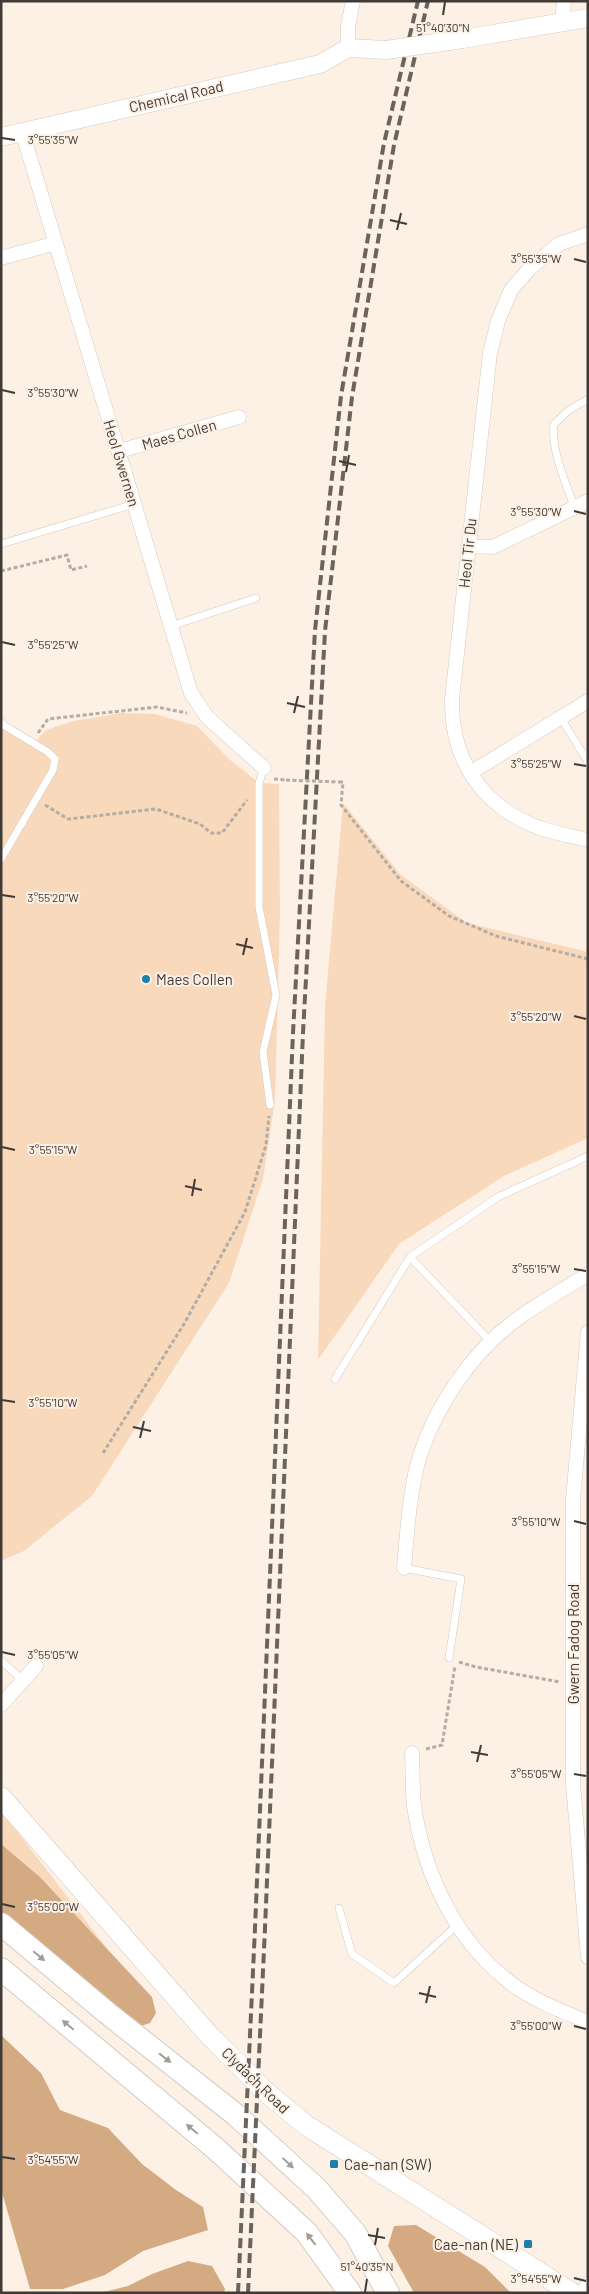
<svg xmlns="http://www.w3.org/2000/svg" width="589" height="2294" viewBox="0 0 589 2294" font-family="Barlow,sans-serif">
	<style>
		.green { fill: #f9d9bb }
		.forest { fill: #d4aa82 }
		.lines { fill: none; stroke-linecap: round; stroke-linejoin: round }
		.service-casing { stroke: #d5cabf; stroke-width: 8 }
		.minor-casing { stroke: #d5cabf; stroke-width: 15 }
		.tertiary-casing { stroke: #d5cabf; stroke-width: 19 }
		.secondary-casing { stroke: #d5cabf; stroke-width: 21 }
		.primary-casing { stroke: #d5cabf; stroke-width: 24 }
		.path { stroke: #b5aca3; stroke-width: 3; stroke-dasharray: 4 2.5; stroke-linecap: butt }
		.service { stroke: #fff; stroke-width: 7 }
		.minor { stroke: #fff; stroke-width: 14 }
		.tertiary { stroke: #fff; stroke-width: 18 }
		.secondary { stroke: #fff; stroke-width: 20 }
		.primary { stroke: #fff; stroke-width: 22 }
		.rail { stroke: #6a635e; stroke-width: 4; stroke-dasharray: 10 5; stroke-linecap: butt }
		.tertiary-bridge-casing { stroke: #d5cabf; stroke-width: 19; stroke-linecap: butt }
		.path-bridge { stroke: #b5aca3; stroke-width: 3; stroke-dasharray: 4 2.5; stroke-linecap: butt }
		.tertiary-bridge { stroke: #fff; stroke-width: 18 }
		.oneway { fill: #a09d9b }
		.ticks { fill: none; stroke: #403b37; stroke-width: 2 }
		.poi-dot { fill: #1e7faa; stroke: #fdf1e6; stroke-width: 2 }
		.labels { text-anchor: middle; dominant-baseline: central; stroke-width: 4; stroke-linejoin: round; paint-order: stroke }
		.street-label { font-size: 15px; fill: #403b37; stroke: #fdf1e6 }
		.poi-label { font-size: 15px; fill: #403b37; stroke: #fdf1e6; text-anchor: start }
		.ticks-label { font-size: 12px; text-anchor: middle; fill: #403b37; stroke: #fdf1e6; stroke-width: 4; stroke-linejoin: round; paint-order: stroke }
	</style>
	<rect width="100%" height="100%" fill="#fdf1e6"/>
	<path class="green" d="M122 713 155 714 197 726 229 759 259 783 279 784 280 914 275 1100 263 1179 229 1283 92 1496 24 1551 1 1561V722L34 743 46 730 73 721Z
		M343 803 401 875 467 923 588 952V1138L504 1176 399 1244 318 1360 325 1006Z
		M1 1813 10 1822 109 1951 40 1877 1 1844Z"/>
	<path class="forest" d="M1 1844 40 1877 152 1997 156 2013 150 2023 141 2026 1 1916Z
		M1 2035 41 2073 60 2110 108 2128 142 2164 176 2190 203 2207 208 2230 143 2251 105 2275 63 2289H30L1 2189Z
		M416 2225 485 2267 511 2293H414L388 2246 394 2226Z
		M188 2261 212 2266 225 2289 224 2293H100L128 2286 152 2274Z"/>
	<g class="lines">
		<defs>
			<path id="service" d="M574 507C566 482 551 452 554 424L569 410 588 399
				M1 544 134 504
				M171 626 256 598
				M561 718 588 762
				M1 722 5 726 48 752 55 759 53 770 1 859
				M264 768 259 783V907L276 995 263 1052 270 1105
				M410 1257 491 1342
				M335 1379 410 1257 498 1197 588 1156
				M404 1568 461 1579 449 1658
				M1 1661 23 1680
				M339 1908 352 1954 394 1983 456 1926"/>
			<path id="minor" d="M562 23 564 1
				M348 48V26L353 1
				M22 131 191 693 207 717 264 768
				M588 234 559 244 530 268 511 290 498 321 490 353 452 699C451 760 482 807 540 828 555 833 572 836 588 840
				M1 258 56 243
				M119 451 239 417
				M468 546 493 547 588 501
				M470 773 588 701
				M588 1332 573 1499V1784L588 1957
				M404 1568C407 1534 409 1499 417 1466 433 1408 473 1349 523 1315 544 1300 566 1288 588 1274
				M1 1705 36 1666
				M412 1753C413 1770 412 1789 414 1806 425 1878 458 1947 519 1989 540 2003 564 2012 588 2022
				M582 2293 588 2284"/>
			<path id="tertiary" d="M463 39 588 18
				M1 137 320 64 348 48 386 50"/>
			<path id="secondary" d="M1 1797 208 2034 268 2094 307 2126 572 2293"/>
			<path id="primary" d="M1 1924 106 2012 236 2115 316 2188 355 2233 388 2293
				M1 1969 216 2149 307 2233 350 2293"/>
		</defs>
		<use href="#service" class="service-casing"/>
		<use href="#minor" class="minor-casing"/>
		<use href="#tertiary" class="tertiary-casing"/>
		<use href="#secondary" class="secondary-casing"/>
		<use href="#primary" class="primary-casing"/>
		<path class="path" d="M1 571 67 555 71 570 87 566
			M38 733 48 719 157 707 187 713
			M274 779 286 780
			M339 782H343L341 805 401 881 449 916 496 936 588 959
			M45 805 68 819 156 809 200 824 211 833H222L247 800
			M103 1453 184 1324 245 1212 266 1145 269 1116
			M459 1662 476 1667 560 1682
			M426 1749 442 1745 455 1666"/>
		<use href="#service" class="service"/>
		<use href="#minor" class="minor"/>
		<use href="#tertiary" class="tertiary"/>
		<use href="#secondary" class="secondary"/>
		<use href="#primary" class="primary"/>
		<path class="rail" d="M238 2293 255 1928 293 1033 315 630 341 396 384 143 418 1
			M248 2293 265 1928 303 1033 325 631 352 397 394 145 428 1"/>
		<defs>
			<path id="tertiary-bridge" d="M386 50 463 39"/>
		</defs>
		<use href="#tertiary-bridge" class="tertiary-bridge-casing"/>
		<path class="path-bridge" d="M286 780 339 782"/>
		<use href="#tertiary-bridge" class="tertiary-bridge"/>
	</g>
	<defs><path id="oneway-solid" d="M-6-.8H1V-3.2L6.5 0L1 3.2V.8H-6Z" transform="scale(1.25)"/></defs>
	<g class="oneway">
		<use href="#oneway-solid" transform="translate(39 1956) rotate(40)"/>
		<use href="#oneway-solid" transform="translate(68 2025) rotate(-140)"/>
		<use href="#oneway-solid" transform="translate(165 2058) rotate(38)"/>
		<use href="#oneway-solid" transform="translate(192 2129) rotate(-140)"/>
		<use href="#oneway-solid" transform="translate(288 2163) rotate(43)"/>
		<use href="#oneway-solid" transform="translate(311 2239) rotate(-128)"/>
	</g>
	<path class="ticks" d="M443 15 445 2M2 138 15 140M390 220 407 224M397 230 401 213M574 259 586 262M2 390 15 393M339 461 356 465M346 472 349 455M574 511 586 514M2 642 15 645M287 703 305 707M294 713 298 696M574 764 586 766M2 895 15 897M236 944 253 948M243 955 247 938M574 1016 586 1019M2 1147 15 1150M185 1186 202 1190M192 1196 195 1179M574 1269 586 1271M2 1400 15 1402M133 1427 151 1431M140 1438 144 1421M574 1521 586 1524M2 1652 15 1655M471 1752 488 1755M477 1762 481 1745M574 1774 586 1776M2 1904 15 1907M419 1993 436 1997M426 2003 430 1986M574 2026 586 2029M2 2157 15 2159M368 2235 385 2238M375 2245 378 2228M574 2278 586 2281M365 2292 367 2279"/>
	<g class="poi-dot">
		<circle cx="146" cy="979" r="5"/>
		<rect x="329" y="2159" width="10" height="10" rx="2.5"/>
		<rect x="523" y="2239" width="10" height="10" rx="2.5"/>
	</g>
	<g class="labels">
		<g class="street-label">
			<text transform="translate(176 96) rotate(-13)">Chemical Road</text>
			<text transform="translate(179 434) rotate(-16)">Maes Collen</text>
			<text transform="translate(122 463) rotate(73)">Heol Gwernen</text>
			<text transform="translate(467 553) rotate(-84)">Heol Tir Du</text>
			<text transform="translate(573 1644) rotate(-90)">Gwern Fadog Road</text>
			<text transform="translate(256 2080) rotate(44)">Clydach Road</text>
		</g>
		<g class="poi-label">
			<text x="156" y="979">Maes Collen</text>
			<text x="344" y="2164">Cae-nan (SW)</text>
			<text x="518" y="2244" text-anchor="end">Cae-nan (NE)</text>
		</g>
	</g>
	<g class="ticks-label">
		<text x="443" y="32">51°40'30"N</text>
		<text x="53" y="144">3°55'35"W</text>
		<text x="536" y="263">3°55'35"W</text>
		<text x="53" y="397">3°55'30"W</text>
		<text x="536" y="516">3°55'30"W</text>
		<text x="53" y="649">3°55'25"W</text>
		<text x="536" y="768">3°55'25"W</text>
		<text x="53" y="902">3°55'20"W</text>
		<text x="536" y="1021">3°55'20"W</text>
		<text x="53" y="1154">3°55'15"W</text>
		<text x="536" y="1273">3°55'15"W</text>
		<text x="53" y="1407">3°55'10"W</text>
		<text x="536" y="1526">3°55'10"W</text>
		<text x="53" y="1659">3°55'05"W</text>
		<text x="536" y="1778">3°55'05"W</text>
		<text x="53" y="1911">3°55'00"W</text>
		<text x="536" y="2030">3°55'00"W</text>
		<text x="53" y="2164">3°54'55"W</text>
		<text x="367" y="2271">51°40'35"N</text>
		<text x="536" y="2283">3°54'55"W</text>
	</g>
	<rect width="589" height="2294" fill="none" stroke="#403b37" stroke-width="5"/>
</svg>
